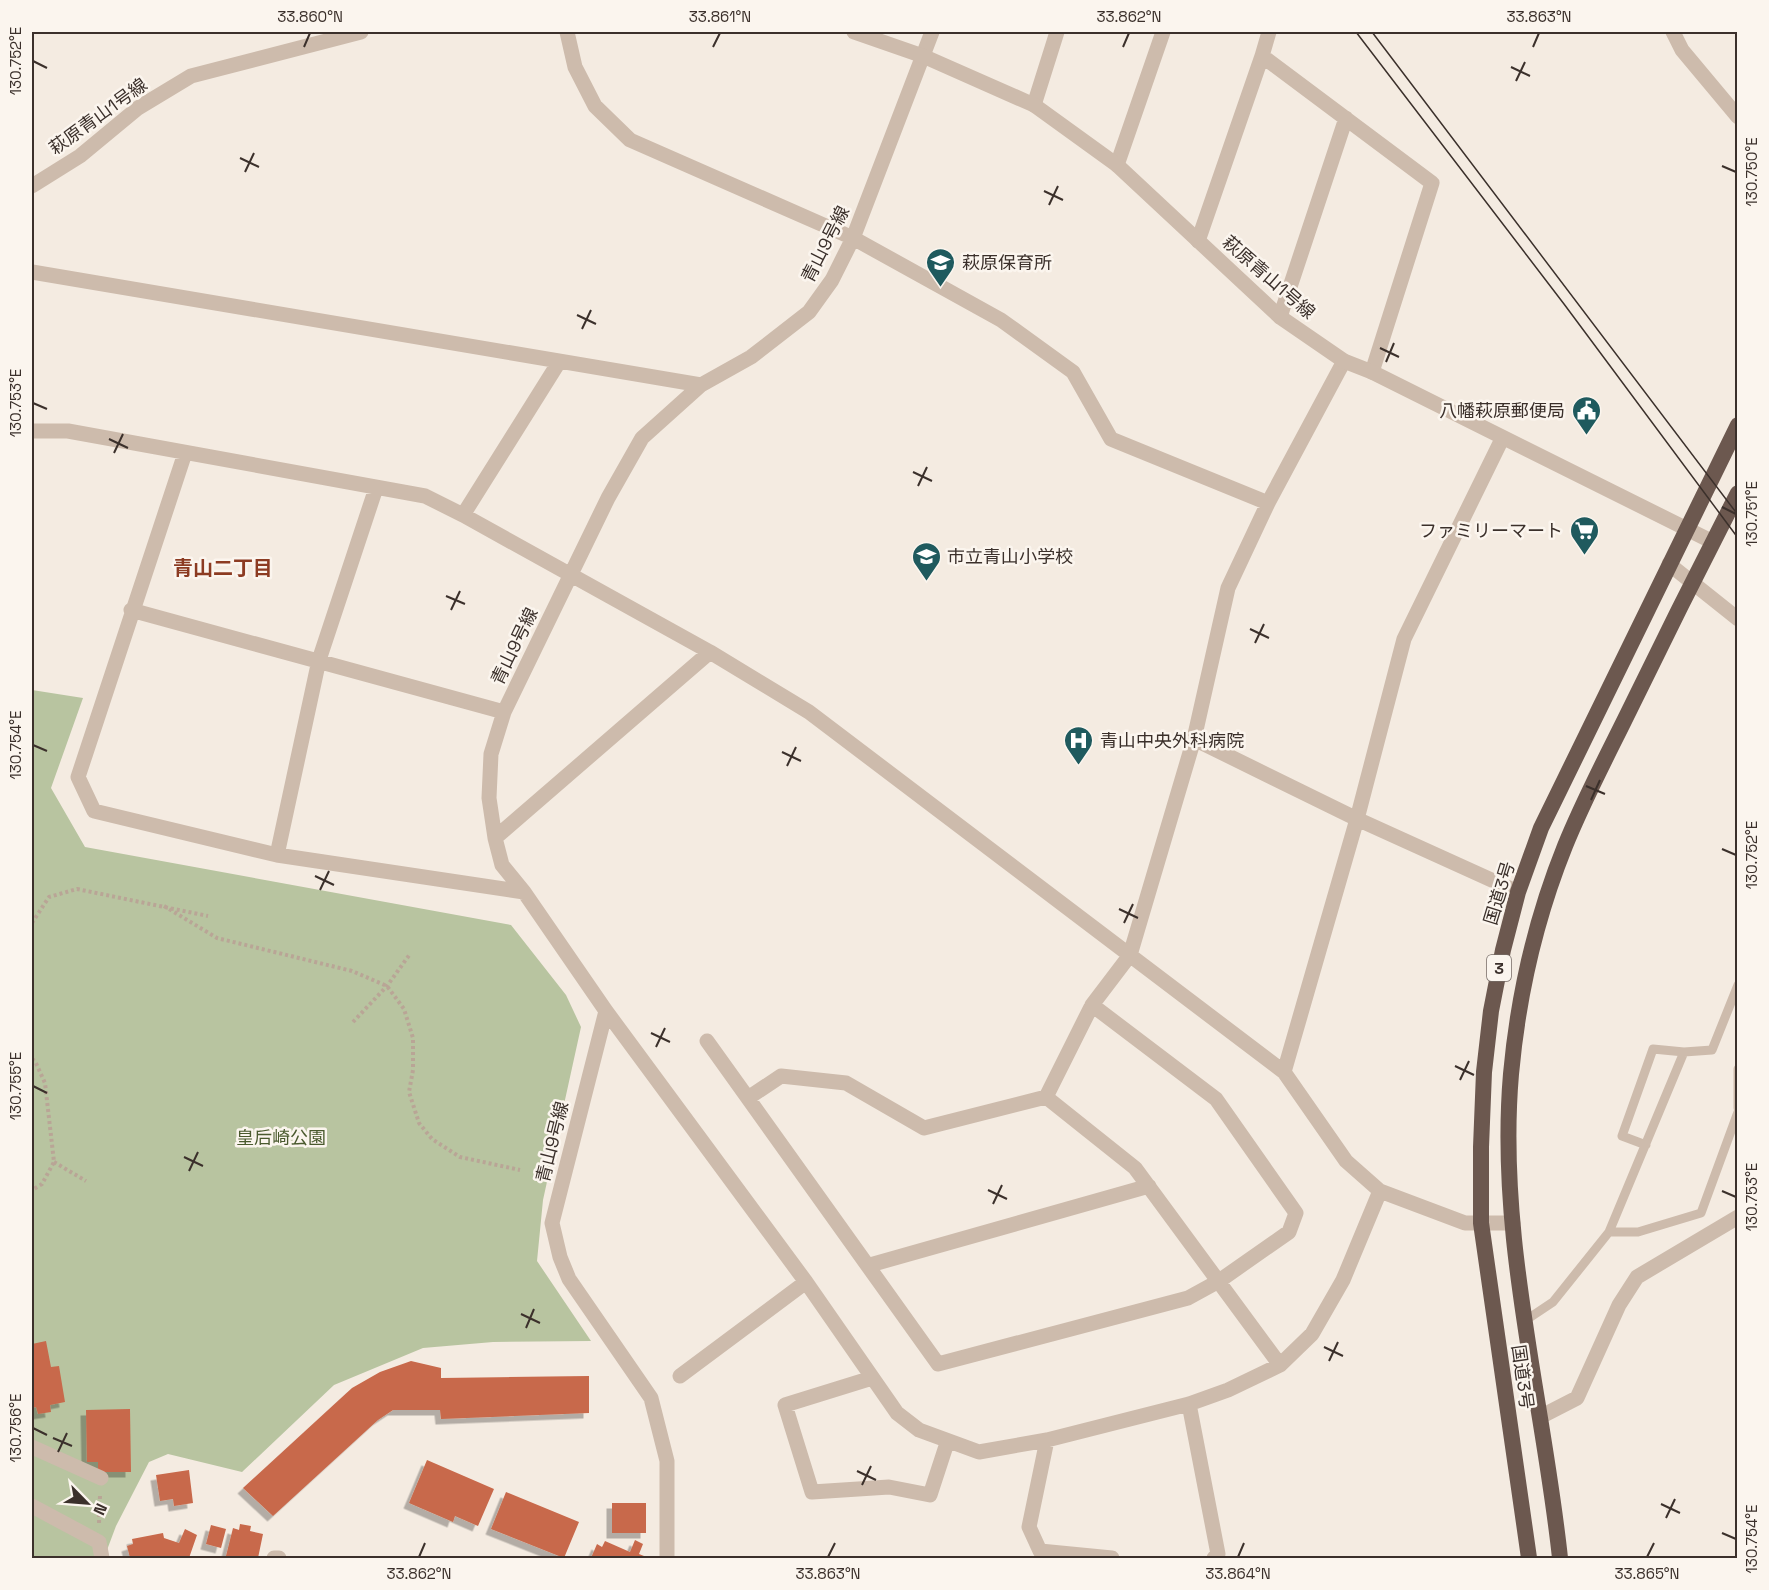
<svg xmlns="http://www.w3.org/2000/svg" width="1769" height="1590" viewBox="0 0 1769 1590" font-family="'Space Grotesk','Noto Sans JP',sans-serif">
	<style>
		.green { fill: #b8c4a0 }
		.building { fill: #c8694b; filter: url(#shadow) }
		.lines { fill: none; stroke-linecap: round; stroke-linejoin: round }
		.path { stroke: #b9a596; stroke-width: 4; stroke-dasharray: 3 3; stroke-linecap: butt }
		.service { stroke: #cdbbac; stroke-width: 9 }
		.minor { stroke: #cdbbac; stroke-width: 15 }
		.tertiary { stroke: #cdbbac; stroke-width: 15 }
		.trunk { stroke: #6c584f; stroke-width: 16 }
		.tram { stroke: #3b302b; stroke-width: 1.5 }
		.ticks { fill: none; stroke: #3b302b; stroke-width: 2 }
		.labels { text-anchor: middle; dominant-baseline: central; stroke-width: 5; stroke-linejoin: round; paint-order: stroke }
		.shield { fill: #fbf5ee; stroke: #756b66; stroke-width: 1.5 }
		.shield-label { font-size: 16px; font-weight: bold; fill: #3b302b }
		.street-label { font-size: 18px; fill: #3b302b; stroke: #fbf5ee }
		.poi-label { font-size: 18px; fill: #3b302b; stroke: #fbf5ee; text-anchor: start }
		.park-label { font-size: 18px; fill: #4a5a2e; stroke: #fbf5ee }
		.neighbourhood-label { font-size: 20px; font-weight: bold; fill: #8c3b22; stroke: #fbf5ee }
		.neatline { fill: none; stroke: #3b302b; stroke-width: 2 }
		.ticks-label { font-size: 15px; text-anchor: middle; fill: #3b302b }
	</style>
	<defs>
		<filter id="shadow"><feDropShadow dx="-5.5" dy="5.5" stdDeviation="0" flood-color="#0004"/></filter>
	</defs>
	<rect width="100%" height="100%" fill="#f4ebe1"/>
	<path class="green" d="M32 690 83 698 51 788 85 847 511 925 566 995 581 1027 543 1200 537 1261 591 1341 493 1342 423 1348 334 1385 242 1472 168 1454 149 1462 116 1526 104 1558H32Z"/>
	<path class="building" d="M46 1341 51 1367 59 1366 65 1402 50 1405 51 1412 38 1414 36 1407 32 1408V1344Z
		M411 1361 441 1368V1378L589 1376V1413L441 1419 440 1410H393L378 1420 273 1516 243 1488 352 1388 380 1372Z
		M130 1409 131 1472H98V1462H87L86 1410Z
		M427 1460 494 1489 478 1526 455 1516 453 1522 409 1503Z
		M189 1470 193 1503 174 1506 173 1499 160 1501 156 1475Z
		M506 1492 579 1522 564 1558 491 1529Z
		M612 1503H646V1533H612Z
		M240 1524 251 1526 250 1531 263 1534 258 1558H230L226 1556 233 1528 239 1530Z
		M211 1525 226 1529 221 1548 206 1544Z
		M185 1529 197 1535 189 1558H130L127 1546 133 1544 132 1539 163 1533 164 1538 179 1543Z
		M635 1540 643 1544 639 1554 649 1558H591L597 1544 602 1547 605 1541 630 1552Z"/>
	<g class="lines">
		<path class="path" d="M164 906 217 938 352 971 387 986 404 1009 413 1038V1070L409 1092 419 1123 432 1139 460 1157 520 1170
			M32 923 49 897 77 889 208 916
			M353 1022 387 986 410 954
			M32 1059 35 1061 45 1083 54 1162 42 1184 32 1190
			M54 1162 86 1181
			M99 1523 100 1495"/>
		<path class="service" d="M1738 1069V1108
			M1646 1145 1622 1136 1653 1049 1684 1052
			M1609 1232H1638L1701 1213 1738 1112
			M1523 1322 1553 1302 1609 1232 1684 1052 1712 1050 1738 985"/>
		<path class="minor" d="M567 32 575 67 595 106 630 140 853 238 1001 320 1073 372 1111 439 1268 503
			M1269 32 1262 56 1432 183 1372 372
			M1673 32 1682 50 1738 117
			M1034 105 1057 32
			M1117 165 1163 32
			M1198 241 1262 56
			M32 272 701 385
			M1280 317 1346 118
			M32 431H68L425 496 463 515 710 652 809 712 1284 1072 1346 1161 1380 1191 1465 1223H1513
			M185 453 78 777 94 811 277 855 524 892
			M463 515 559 362
			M1669 564 1738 619
			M131 610 504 712
			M1194 739 1357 819 1518 892
			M495 838 710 652
			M277 855 319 660 376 488
			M606 1011 806 1282 897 1413 919 1430 979 1452 1047 1440 1189 1404 1228 1390 1280 1365 1312 1334 1343 1280 1380 1191
			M707 1041 938 1364 1188 1298 1219 1281 1289 1232 1296 1213 1216 1099 1092 1005
			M1284 1072 1357 819 1404 639 1502 439
			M748 1098 781 1076 846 1083 924 1128 1046 1097
			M870 1265 1149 1186
			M1280 1365 1135 1168 1046 1097 1092 1005 1130 955 1194 739 1228 588 1268 503 1344 361
			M680 1376 806 1282
			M872 1378 785 1405 812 1492 889 1487 930 1495 947 1443
			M1189 1404 1218 1554 1214 1558
			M1540 1417 1577 1398 1619 1305 1637 1277 1738 1217
			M1047 1440 1029 1527 1040 1551 1112 1558
			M32 1447 101 1478
			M32 1506 99 1542 102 1558
			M274 1558H279
			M667 1558V1461L651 1398 569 1279 560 1257 552 1223 606 1011 524 892 502 865 495 838 489 798 491 754 504 712 608 498 642 438 701 385 751 357 809 312 832 280 853 238 932 32"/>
		<path class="tertiary" d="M854 32 923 56 1034 105 1117 165 1280 317 1344 361 1372 372 1713 542
			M32 186 80 156 138 108 191 76 361 32"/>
		<path class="trunk" d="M1529 1558 1481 1223V1147L1484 1072 1491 1011 1503 950 1518 892 1541 828 1738 425
			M1560 1558C1543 1398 1497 1237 1511 1074 1518 997 1536 918 1565 846 1584 799 1608 754 1630 709 1665 637 1701 565 1738 493"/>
		<path class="tram" d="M1356 32 1564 304 1738 538
			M1372 32 1738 515"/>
	</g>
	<path class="ticks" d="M304 47 310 33M713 47 720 33M1123 47 1129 33M1533 47 1539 33M33 61 47 68M1511 67 1530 76M1516 81 1525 62M240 158 259 167M1722 166 1736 172M245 172 254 153M1044 191 1063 200M1049 205 1058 186M577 315 596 324M582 329 591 310M1380 348 1399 357M1386 362 1394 343M33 403 47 409M109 439 128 448M114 453 123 434M913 472 932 481M918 486 927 467M1722 507 1736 514M446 596 465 604M451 610 460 591M1250 629 1269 638M1255 643 1264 624M33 745 47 751M782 752 801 761M787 766 796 747M1586 786 1605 794M1591 800 1600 780M1722 849 1736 855M315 876 334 885M320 890 329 871M1119 909 1138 918M1124 923 1133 904M651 1033 670 1042M656 1047 665 1028M1455 1066 1474 1075M1460 1080 1469 1061M33 1086 47 1093M184 1157 203 1166M189 1171 198 1152M988 1190 1007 1199M1722 1191 1736 1197M993 1204 1002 1185M521 1314 540 1323M526 1328 534 1309M1324 1347 1343 1356M1329 1361 1338 1342M33 1428 47 1435M53 1438 72 1446M58 1452 67 1433M857 1471 876 1480M862 1485 871 1466M1661 1504 1680 1513M1666 1518 1675 1499M1722 1533 1736 1539M419 1557 425 1543M828 1557 835 1543M1238 1557 1244 1543M1647 1557 1654 1543"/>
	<defs>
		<symbol id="school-pin" viewBox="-11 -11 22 30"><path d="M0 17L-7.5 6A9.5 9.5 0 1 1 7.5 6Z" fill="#1f5a5e" stroke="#fbf5ee"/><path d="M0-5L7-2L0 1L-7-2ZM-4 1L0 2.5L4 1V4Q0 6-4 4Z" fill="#fff"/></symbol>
		<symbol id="civic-pin" viewBox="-11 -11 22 30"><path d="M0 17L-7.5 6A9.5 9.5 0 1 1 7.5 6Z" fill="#1f5a5e" stroke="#fbf5ee"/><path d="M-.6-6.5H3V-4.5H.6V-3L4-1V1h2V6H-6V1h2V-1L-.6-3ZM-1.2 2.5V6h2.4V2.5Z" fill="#fff"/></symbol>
		<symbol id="supermarket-pin" viewBox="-11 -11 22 30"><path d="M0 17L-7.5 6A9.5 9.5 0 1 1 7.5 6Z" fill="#1f5a5e" stroke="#fbf5ee"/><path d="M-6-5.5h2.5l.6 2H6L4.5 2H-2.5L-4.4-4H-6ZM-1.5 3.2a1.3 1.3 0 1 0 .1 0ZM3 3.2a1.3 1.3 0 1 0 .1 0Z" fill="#fff"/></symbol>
		<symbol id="hospital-pin" viewBox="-11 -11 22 30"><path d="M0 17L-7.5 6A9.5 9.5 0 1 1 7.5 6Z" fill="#1f5a5e" stroke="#fbf5ee"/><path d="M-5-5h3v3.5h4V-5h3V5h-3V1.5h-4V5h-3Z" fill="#fff"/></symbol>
	</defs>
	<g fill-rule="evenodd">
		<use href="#school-pin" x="924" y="246" width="33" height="45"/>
		<use href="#civic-pin" x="1570" y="394" width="33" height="45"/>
		<use href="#supermarket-pin" x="1568" y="514" width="33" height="45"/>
		<use href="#school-pin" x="910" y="540" width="33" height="45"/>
		<use href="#hospital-pin" x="1062" y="724" width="33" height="45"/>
	</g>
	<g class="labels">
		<rect class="shield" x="1487" y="955" width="24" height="26" rx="4.5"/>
		<g class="shield-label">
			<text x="1499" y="968">3</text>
		</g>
		<g class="street-label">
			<text transform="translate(98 116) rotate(-36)">萩原青山1号線</text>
			<text transform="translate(825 244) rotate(-63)">青山9号線</text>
			<text transform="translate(1269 277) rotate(41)">萩原青山1号線</text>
			<text transform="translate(514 646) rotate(-64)">青山9号線</text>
			<text transform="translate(1499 893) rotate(-73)">国道3号</text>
			<text transform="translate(552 1142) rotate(-76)">青山9号線</text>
			<text transform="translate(1523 1377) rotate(82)">国道3号</text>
		</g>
		<g class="poi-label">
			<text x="962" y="262">萩原保育所</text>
			<text x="1565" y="410" text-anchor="end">八幡萩原郵便局</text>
			<text x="1563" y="530" text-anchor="end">ファミリーマート</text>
			<text x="947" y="556">市立青山小学校</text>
			<text x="1100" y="740">青山中央外科病院</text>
		</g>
		<g class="park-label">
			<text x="281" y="1137">皇后崎公園</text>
		</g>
		<g class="neighbourhood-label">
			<text x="223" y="568">青山二丁目</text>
		</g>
	</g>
	<rect width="1769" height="1590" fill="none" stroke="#fbf5ee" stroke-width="66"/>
	<g transform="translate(87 1503) rotate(115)" stroke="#fbf5ee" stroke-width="4.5" paint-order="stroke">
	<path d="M0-4.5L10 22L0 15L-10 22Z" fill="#3b302b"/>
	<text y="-9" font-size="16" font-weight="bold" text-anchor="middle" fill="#3b302b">N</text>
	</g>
	<rect x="33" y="33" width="1703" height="1524" class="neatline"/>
	<g class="ticks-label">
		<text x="310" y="22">33.860°N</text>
		<text x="720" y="22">33.861°N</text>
		<text x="1129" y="22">33.862°N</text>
		<text x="1539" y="22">33.863°N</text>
		<text transform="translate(16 61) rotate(-90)" y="5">130.752°E</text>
		<text transform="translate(1752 172) rotate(-90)" y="5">130.750°E</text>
		<text transform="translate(16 403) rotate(-90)" y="5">130.753°E</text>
		<text transform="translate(1752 514) rotate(-90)" y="5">130.751°E</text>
		<text transform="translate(16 745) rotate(-90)" y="5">130.754°E</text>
		<text transform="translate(1752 855) rotate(-90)" y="5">130.752°E</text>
		<text transform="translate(16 1086) rotate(-90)" y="5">130.755°E</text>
		<text transform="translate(1752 1197) rotate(-90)" y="5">130.753°E</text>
		<text transform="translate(16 1428) rotate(-90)" y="5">130.756°E</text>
		<text transform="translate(1752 1539) rotate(-90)" y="5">130.754°E</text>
		<text x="419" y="1579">33.862°N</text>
		<text x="828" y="1579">33.863°N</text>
		<text x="1238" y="1579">33.864°N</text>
		<text x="1647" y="1579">33.865°N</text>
	</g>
</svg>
